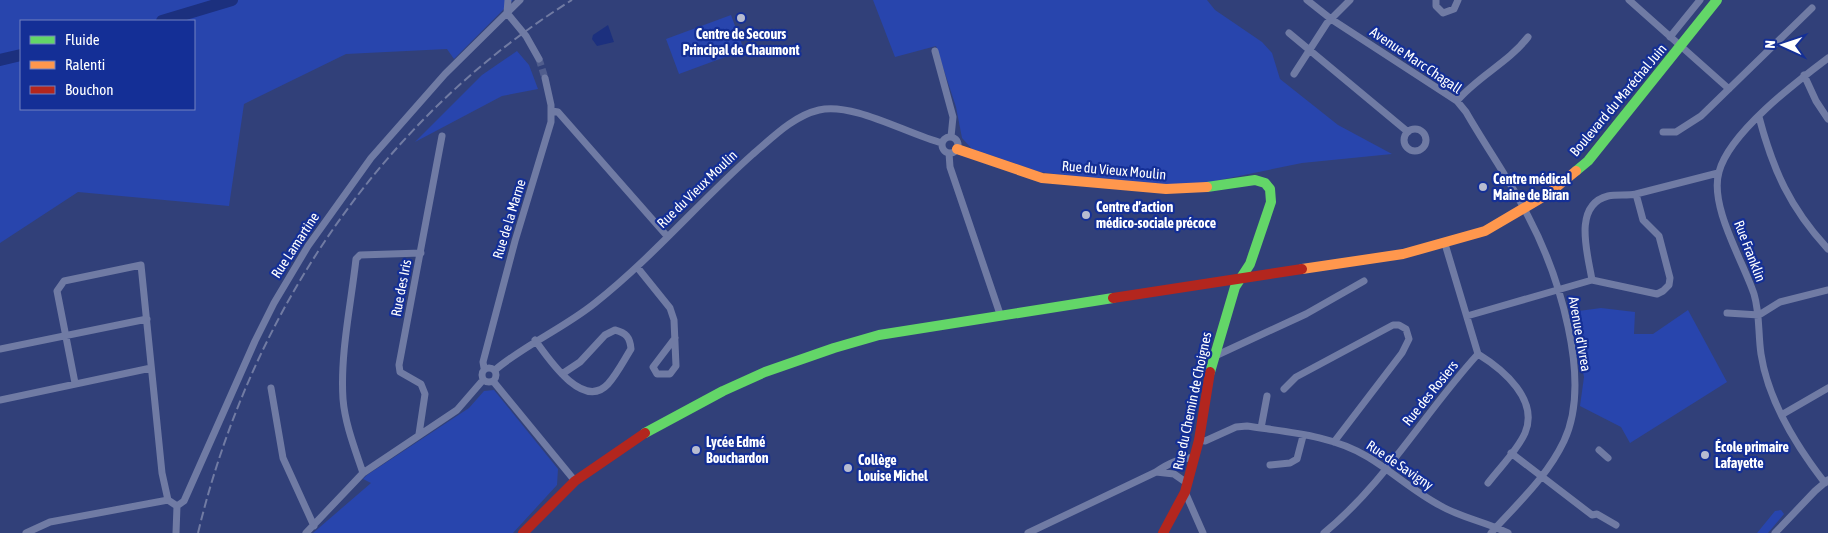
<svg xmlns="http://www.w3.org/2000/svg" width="1828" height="533" viewBox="0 0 1828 533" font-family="'Asap Condensed',sans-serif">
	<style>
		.green { fill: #2845ad; fill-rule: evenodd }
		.water { fill: #1c307e }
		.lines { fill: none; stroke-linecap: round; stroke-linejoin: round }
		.river { stroke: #1c307e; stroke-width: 12 }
		.street-tunnel { stroke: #505d8d; stroke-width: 7; stroke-dasharray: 7 3.5; stroke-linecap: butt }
		.street { stroke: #707ba4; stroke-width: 7 }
		.fast { stroke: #63d668; stroke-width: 10 }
		.slow { stroke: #ff974d; stroke-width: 10 }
		.jam { stroke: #b3261e; stroke-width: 10 }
		.rail { stroke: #717ba3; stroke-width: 2; stroke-dasharray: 9 4; stroke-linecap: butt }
		.poi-dot { fill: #b7bcd0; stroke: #142f96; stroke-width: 2 }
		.labels { text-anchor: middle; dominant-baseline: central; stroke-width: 4.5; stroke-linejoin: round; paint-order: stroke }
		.poi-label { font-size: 14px; font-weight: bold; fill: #fff; stroke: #142f96; text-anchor: start }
		.street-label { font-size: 14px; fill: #fff; stroke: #142f96 }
	</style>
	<rect width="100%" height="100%" fill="#314079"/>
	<path class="green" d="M0 0H513L454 59 447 49 346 54 244 104 229 206 78 192 0 243ZM21 21H194V109H21Z
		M873 0H1207L1215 10 1262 42 1272 53 1280 79 1338 125 1392 154 1302 163 1200 184 1135 185 1040 172 972 149 962 138 956 107 936 46 895 57Z
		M731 15 744 50 679 74 666 39Z
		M517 51 529 65 538 89 502 96 415 142 482 75Z
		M1601 308 1635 312 1634 334H1653L1688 310 1727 382 1630 443 1621 427 1580 406 1584 377 1571 312Z
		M494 390 558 469 557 485 513 533H313L371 483 363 479 367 475 469 408 484 391Z
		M1781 510 1784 514 1768 533H1757L1775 511Z"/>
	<path class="water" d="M608 25 614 42 597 46 592 39 593 35Z"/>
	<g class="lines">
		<path class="river" d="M162 21 232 0
			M0 60 21 55"/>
		<path class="street-tunnel" d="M539 59 545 78"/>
		<path class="street" d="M1307 0 1331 19 1457 101 1466 112C1486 147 1510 180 1528 216 1558 273 1593 380 1564 441 1547 477 1517 504 1491 533
			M1436 0V6L1443 13 1454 9 1458 0
			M1629 0 1729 89
			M507 13 526 36 539 59
			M507 13 508 0
			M1289 33 1408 132
			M1670 37 1700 0
			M935 51 953 117 951 137
			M1294 74 1327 23 1350 0
			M1804 75 1816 101 1828 119
			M1457 101C1478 76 1508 63 1528 37
			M552 111 558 112 667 236
			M1759 117C1773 170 1790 208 1828 249
			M1404 140a11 11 0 1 1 22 0a11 11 0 1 1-22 0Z
			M1663 132H1676L1701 116 1812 8
			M942 145a8 8 0 1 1 16 0a8 8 0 1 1-16 0Z
			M949 153 950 167 1000 314
			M1636 194 1718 173
			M637 267 670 308 674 320 676 366 670 374H657L653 367 675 338
			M1727 313 1759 315 1780 302 1828 290
			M1467 316 1592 280 1657 294 1663 291 1669 285 1670 278 1659 236 1643 220 1636 194C1627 196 1617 194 1608 196 1572 205 1588 255 1592 280
			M535 340C548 358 583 411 608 384 617 374 624 360 631 349 630 337 626 333 615 330L605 335 580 362 562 374
			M0 349 147 319
			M1478 354C1504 370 1539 400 1525 433 1517 451 1500 467 1488 483
			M1213 357 1306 314 1364 281
			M482 375a7 7 0 1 1 14 0a7 7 0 1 1-14 0Z
			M484 368 483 362 515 241 551 122V105L545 78
			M495 370C526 344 564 328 595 303 652 258 699 202 753 154 772 138 793 116 819 110 853 102 907 134 942 143
			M493 381 575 481
			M75 383 57 291 64 281 141 265 162 473 168 500 177 506
			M271 388 283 458 314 526
			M1284 389 1296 377 1393 325H1399L1406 329 1409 339 1402 353 1334 442
			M0 400 151 368
			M1783 414 1828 388
			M1261 428 1267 396
			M419 434 425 394 421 384 400 372 399 365 442 136
			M1199 440 1205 441 1236 427 1247 426C1286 432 1333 435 1368 457 1393 472 1414 492 1441 506 1462 518 1486 522 1508 533
			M1599 450 1608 458
			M1511 453 1592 515 1597 514 1616 525
			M1270 465 1290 463 1297 459 1303 436
			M1156 472 1174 474 1187 483
			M363 473C355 449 345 424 343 399 340 354 351 304 356 259L360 255 421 253
			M1825 483C1797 447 1768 400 1761 354 1758 334 1760 314 1754 294 1743 261 1709 206 1719 172 1729 133 1796 82 1828 58
			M1185 492 1203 533
			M26 533 50 522 168 500
			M176 533 177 506 184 501 255 341 274 303 308 246 371 158 445 74 520 0
			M306 533 363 473 457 410 483 380
			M1028 533 1156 472C1169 463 1179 459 1194 457
			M1324 533C1385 483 1425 412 1478 354L1445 244
			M1775 533 1815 491 1828 480"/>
		<path class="fast" d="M1576 171 1588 161 1717 0
			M1207 187 1255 180 1265 183 1270 189 1271 202 1250 264 1235 287 1210 372
			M645 433 723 391 765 372 834 348 879 335 1113 298"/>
		<path class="slow" d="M957 149 1042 178 1166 189 1207 187
			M1302 269 1403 254 1485 231 1548 194 1576 171"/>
		<path class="jam" d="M1113 298 1302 269
			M523 533 575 481 645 433
			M1163 533 1185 492 1199 440 1210 372"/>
		<path class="rail" d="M198 533C250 315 381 119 572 0"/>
	</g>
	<g class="poi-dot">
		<circle cx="741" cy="18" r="5"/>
		<circle cx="1483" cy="187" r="5"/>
		<circle cx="1086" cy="215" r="5"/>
		<circle cx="696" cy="450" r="5"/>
		<circle cx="1705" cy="455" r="5"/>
		<circle cx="848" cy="468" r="5"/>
	</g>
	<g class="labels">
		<g class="poi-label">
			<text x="741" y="34" text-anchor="middle">Centre de Secours<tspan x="741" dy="16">Principal de Chaumont</tspan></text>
			<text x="1493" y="179">Centre médical<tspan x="1493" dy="16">Maine de Biran</tspan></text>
			<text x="1096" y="207">Centre d’action<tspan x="1096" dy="16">médico-sociale précoce</tspan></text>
			<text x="706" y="442">Lycée Edmé<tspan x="706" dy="16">Bouchardon</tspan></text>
			<text x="1715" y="447">École primaire<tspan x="1715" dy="16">Lafayette</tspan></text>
			<text x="858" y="460">Collège<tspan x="858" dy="16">Louise Michel</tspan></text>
		</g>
		<g class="street-label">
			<text transform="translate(1416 60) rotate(34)">Avenue Marc Chagall</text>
			<text transform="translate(1618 100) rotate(-50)">Boulevard du Maréchal Juin</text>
			<text transform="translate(1114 170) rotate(5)">Rue du Vieux Moulin</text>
			<text transform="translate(697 189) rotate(-44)">Rue du Vieux Moulin</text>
			<text transform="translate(509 219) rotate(-73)">Rue de la Marne</text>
			<text transform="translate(295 245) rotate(-57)">Rue Lamartine</text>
			<text transform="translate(1750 251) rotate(69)">Rue Franklin</text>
			<text transform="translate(401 288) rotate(-79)">Rue des Iris</text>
			<text transform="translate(1580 334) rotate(80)">Avenue d'Ivrea</text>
			<text transform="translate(1430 393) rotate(-51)">Rue des Rosiers</text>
			<text transform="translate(1192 401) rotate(-78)">Rue du Chemin de Choignes</text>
			<text transform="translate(1400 465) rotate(34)">Rue de Savigny</text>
		</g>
	</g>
	<rect x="20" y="20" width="175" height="90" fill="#142f96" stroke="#7282c0"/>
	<rect x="30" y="36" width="25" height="8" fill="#63d668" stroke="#7282c0"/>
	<text x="65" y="45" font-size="15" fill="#ffffff">Fluide</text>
	<rect x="30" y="61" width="25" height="8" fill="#ff974d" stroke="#7282c0"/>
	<text x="65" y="70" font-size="15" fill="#ffffff">Ralenti</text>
	<rect x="30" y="86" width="25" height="8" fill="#b3261e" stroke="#7282c0"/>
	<text x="65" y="95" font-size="15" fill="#ffffff">Bouchon</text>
	<g transform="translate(1783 45) rotate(273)" stroke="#142f96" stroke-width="4" paint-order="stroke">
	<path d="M0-4L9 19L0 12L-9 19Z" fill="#ffffff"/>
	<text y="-8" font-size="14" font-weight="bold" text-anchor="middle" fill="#ffffff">N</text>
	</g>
</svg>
